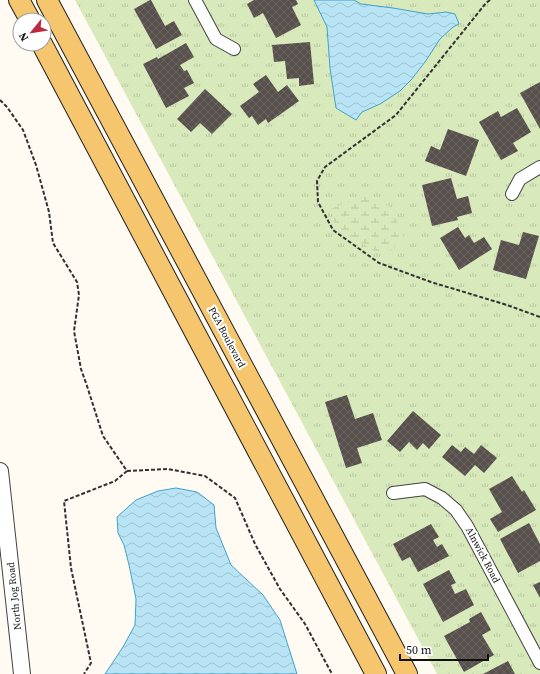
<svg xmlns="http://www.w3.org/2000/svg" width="540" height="674" viewBox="0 0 540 674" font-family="'Source Serif 4',serif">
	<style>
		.grass { fill: url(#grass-tufts) }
		.wetland { fill: url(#wetland-marsh) }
		.water { fill: url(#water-waves); stroke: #41a1ca }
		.building { fill: url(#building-cross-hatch) }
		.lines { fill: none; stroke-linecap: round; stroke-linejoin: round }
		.minor-casing { stroke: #434343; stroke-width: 14 }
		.tertiary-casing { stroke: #434343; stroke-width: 18 }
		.primary-casing { stroke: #212121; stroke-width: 22 }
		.path { stroke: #323232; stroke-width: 2; stroke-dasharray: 4 2; stroke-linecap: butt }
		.minor { stroke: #fff; stroke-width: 12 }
		.tertiary { stroke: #fff; stroke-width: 16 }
		.primary { stroke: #f5c66d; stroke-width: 20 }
		.labels { text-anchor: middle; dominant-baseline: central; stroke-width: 4; stroke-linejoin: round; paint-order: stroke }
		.street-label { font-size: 10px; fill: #101010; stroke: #fff }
	</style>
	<defs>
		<pattern id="grass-tufts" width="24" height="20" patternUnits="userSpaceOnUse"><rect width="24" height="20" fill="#d8e9bc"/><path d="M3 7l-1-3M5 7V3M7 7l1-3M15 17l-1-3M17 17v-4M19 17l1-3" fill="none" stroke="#b8c7a1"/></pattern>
		<pattern id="wetland-marsh" width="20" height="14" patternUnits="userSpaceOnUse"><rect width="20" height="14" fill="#d8e9bc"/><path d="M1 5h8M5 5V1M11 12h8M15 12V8" fill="none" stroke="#b8c7a1"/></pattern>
		<pattern id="water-waves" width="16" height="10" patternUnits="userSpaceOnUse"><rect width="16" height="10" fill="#b9e4f5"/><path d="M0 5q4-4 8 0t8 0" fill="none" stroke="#9ec3d1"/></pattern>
		<pattern id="building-cross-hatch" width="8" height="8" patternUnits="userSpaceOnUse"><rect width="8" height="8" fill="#58504c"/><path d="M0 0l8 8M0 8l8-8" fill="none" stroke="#6b6561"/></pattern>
	</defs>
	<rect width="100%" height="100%" fill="#fffbf3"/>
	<path class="grass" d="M75 0H540V674H437Z"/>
	<path class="wetland" d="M365 194 390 207 404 237 390 252 374 251 335 225 331 209Z"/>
	<path class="water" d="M314 0H354L361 4 393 8 428 14 446 12 455 14 459 24 453 27 440 39 425 62 411 80 400 91 380 104 362 112 356 120 336 108 330 68 327 27Z
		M176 488 197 492 214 505 216 528 231 565 263 595 280 620 297 674H105L123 647 135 625 136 599 129 565 124 545 118 533 117 517 136 500 158 491Z"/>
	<path class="building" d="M150 0H151L165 26 174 21 182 35 156 49 134 9Z
		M254 0H296L298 4 292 7 301 25 276 38 263 13 254 18 247 4Z
		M310 42 314 84 299 86V78L287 79 285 61 274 62 272 45Z
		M186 43 194 57 180 65 184 71 187 70 194 83 184 88 189 96 166 108 143 64 157 57 158 59Z
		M266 75 278 92 287 85 299 101 268 123 266 119 258 125 252 116 249 118 240 106 259 92 253 84Z
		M540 82V129L520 93Z
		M205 89 232 114 212 134 200 123 191 132 177 119Z
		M517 108 531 132 513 143 518 151 501 160 479 122 498 111 501 117Z
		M448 129 479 140 466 176 425 161 431 146 440 150Z
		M451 178 457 199 468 196 472 213 457 217 458 220 432 226 422 185Z
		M458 227 465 238 469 235 474 243 484 237 492 249 459 270 440 238Z
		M523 232 539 236 526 279 493 270 501 240 519 245Z
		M347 395 355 419 373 413 382 440 357 448 362 463 346 468 325 402Z
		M413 411 441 435 429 449 423 443 417 450 409 442 400 452 387 441Z
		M452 445 461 452 465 447 474 454 481 445 497 458 484 473 475 465 465 476 442 457Z
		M512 476 522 492 524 490 536 510 498 532 490 519 502 512 489 489Z
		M529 523 540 544V561L518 573 500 539Z
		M431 524 439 537 433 540 437 547 442 544 449 556 418 572 410 557 402 561 393 544Z
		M449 570 456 583 451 585 455 594 466 589 474 605 443 622 423 584Z
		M540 582V598L533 585Z
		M481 612 491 630 482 635 494 655 464 672 444 636 470 622 469 619Z
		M508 661 515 674H483Z"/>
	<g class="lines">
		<defs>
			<path id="minor" d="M195 0 216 39 234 49
				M512 194 520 179 540 167
				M393 493 425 489 442 498 456 510 467 526 540 663"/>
			<path id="tertiary" d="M0 471 22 674"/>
			<path id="primary" d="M19 0 30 20
				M47 0 407 674
				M42 44 376 674"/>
		</defs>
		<use href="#minor" class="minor-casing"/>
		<use href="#tertiary" class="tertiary-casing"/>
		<use href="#primary" class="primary-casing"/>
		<path class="path" d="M490 0 486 3 396 115 325 167 317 181 318 202 333 230 379 263 431 282 507 305 540 317
			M0 100 7 107 23 130 36 165 49 212 53 243 77 282 79 295 74 331 81 369 87 386 103 436 127 471 115 481 64 501 71 568 91 663 84 674
			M127 471 168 469 205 476 235 498 255 544 280 589 305 624 332 674"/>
		<use href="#minor" class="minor"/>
		<use href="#tertiary" class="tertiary"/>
		<use href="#primary" class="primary"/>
	</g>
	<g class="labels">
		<g class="street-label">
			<text transform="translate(227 337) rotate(62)">PGA Boulevard</text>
			<text transform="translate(483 555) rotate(62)">Alnwick Road</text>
			<text transform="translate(14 596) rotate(-96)">North Jog Road</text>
		</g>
	</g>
	<g transform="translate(32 32) rotate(240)"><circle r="19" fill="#ffffff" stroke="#9f9f9f"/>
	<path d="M0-3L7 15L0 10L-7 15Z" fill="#bd2a3f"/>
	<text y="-6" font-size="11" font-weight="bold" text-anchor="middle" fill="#101010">N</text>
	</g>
	<path d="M400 654v6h88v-6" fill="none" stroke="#101010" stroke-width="2"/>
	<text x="406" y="654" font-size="12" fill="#101010" stroke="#ffffff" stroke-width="3" paint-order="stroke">50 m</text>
</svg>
